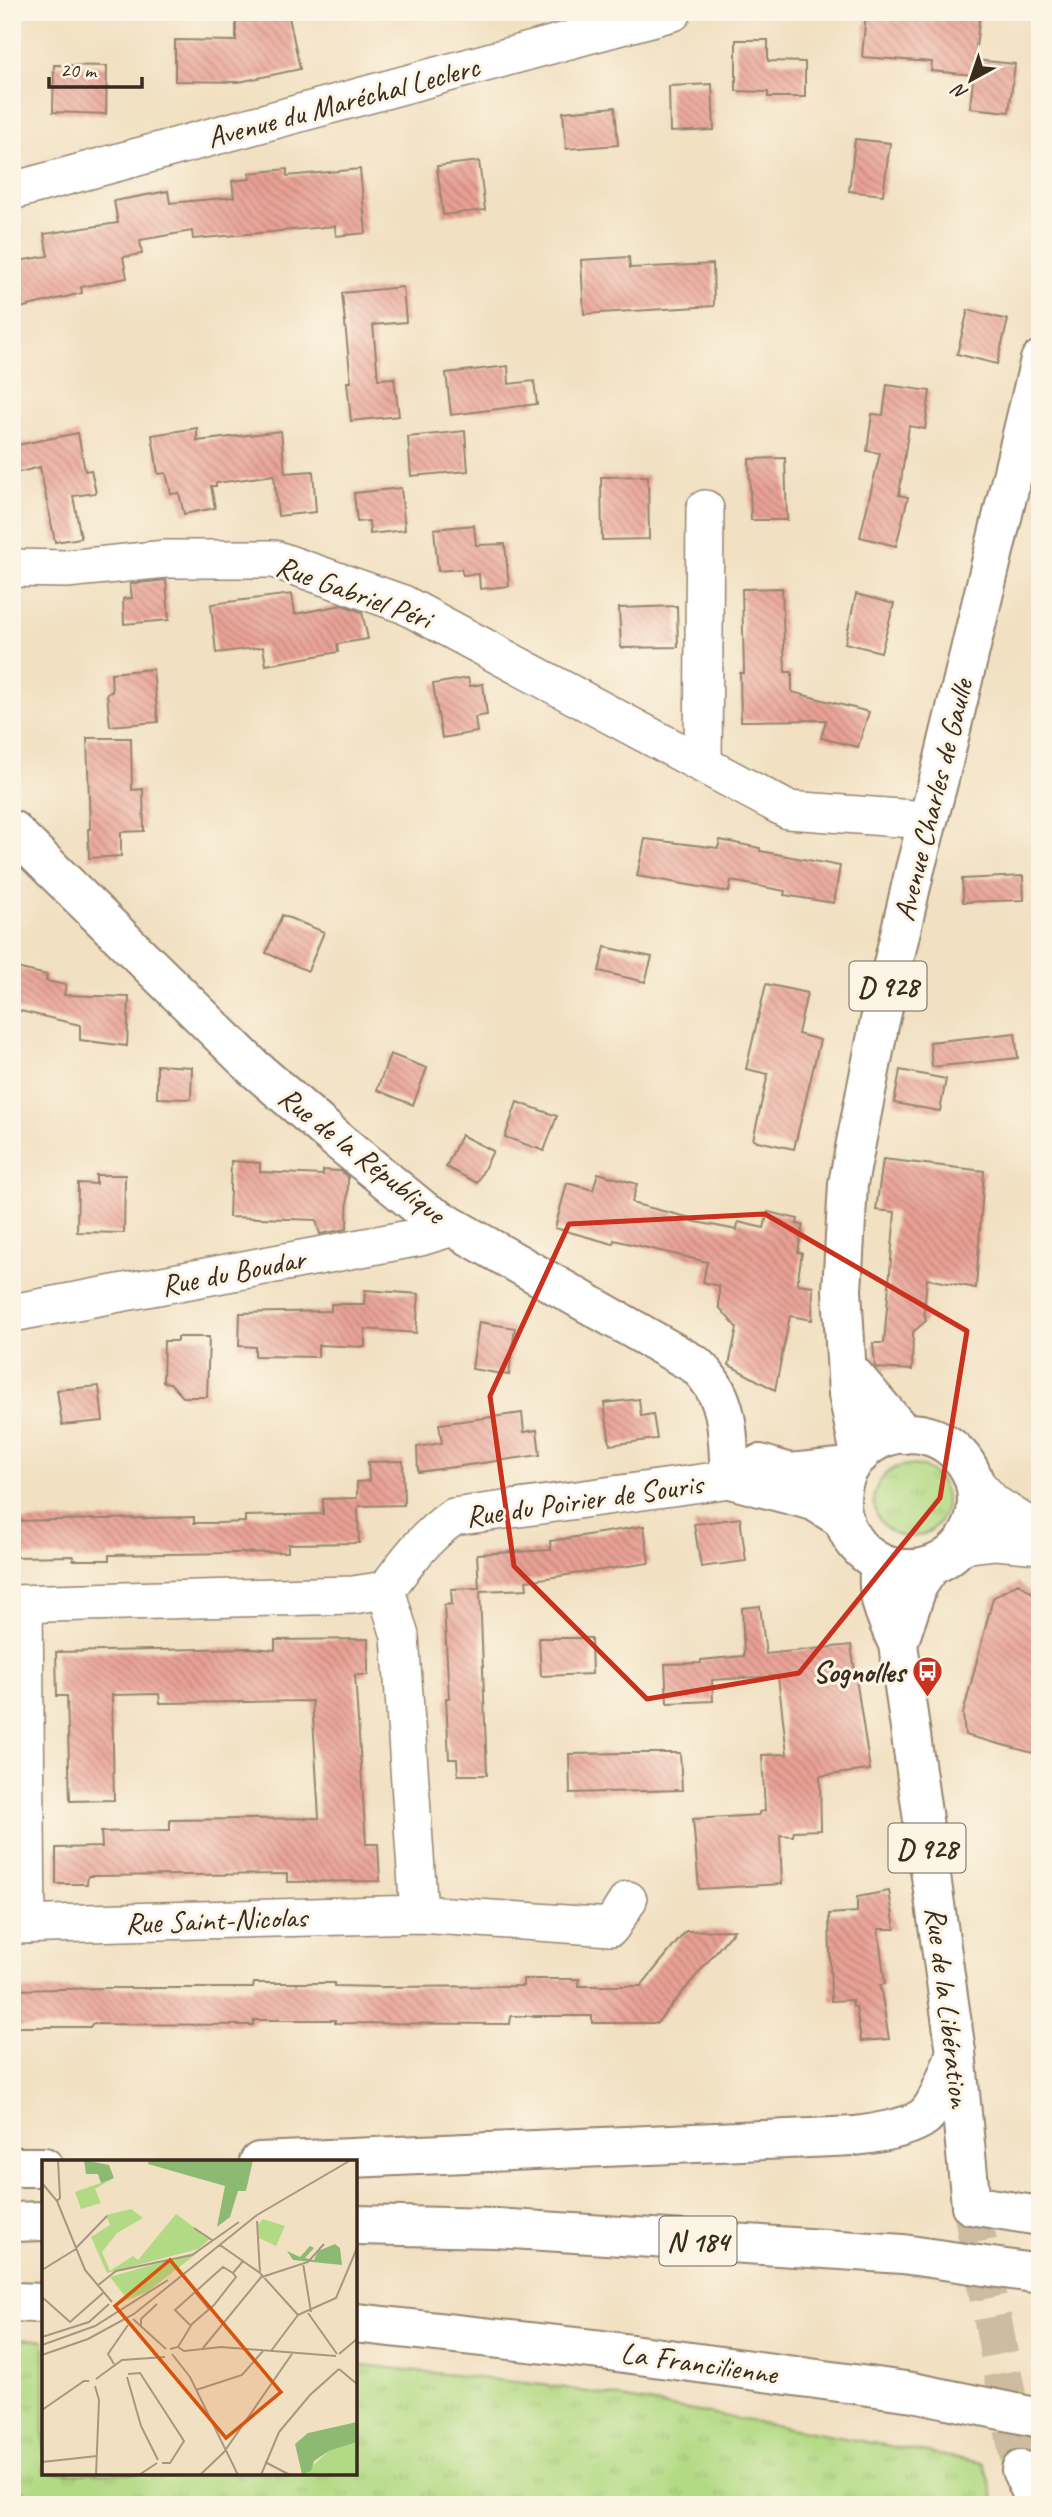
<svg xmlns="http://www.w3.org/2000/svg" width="1052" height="2517" viewBox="0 0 1052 2517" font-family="Caveat,sans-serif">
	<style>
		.grass { fill: url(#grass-tufts); stroke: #768251; stroke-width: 2 }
		.building { fill: url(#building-back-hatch) }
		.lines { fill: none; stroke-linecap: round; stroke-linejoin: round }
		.primary-tunnel { stroke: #cdbca0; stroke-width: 38; stroke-dasharray: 38 19; stroke-linecap: butt }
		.street-casing { stroke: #968570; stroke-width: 40 }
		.secondary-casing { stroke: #968570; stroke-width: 42 }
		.primary-casing { stroke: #968570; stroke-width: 42 }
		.highway-casing { stroke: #968570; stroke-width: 42 }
		.street { stroke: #fff; stroke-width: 37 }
		.secondary { stroke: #fff; stroke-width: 38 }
		.primary { stroke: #fff; stroke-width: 38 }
		.highway { stroke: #fff; stroke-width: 38 }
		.marked { fill: none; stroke: #c8321e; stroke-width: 5; stroke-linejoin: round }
		.labels { text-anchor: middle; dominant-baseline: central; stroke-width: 6; stroke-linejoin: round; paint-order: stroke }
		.shield { fill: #fcf5e5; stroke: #75675a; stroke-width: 2 }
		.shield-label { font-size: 28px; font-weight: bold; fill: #3b2a1e }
		.street-label { font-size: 30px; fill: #3b2a1e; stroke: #fcf5e5 }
		.poi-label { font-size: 30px; font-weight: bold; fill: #3b2a1e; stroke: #fcf5e5; text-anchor: end }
		.inset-road { fill: none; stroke: #a89780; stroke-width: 2 }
		.view { fill: #d7540e; fill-opacity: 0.15; stroke: #d7540e; stroke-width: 3.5 }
		.inset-edge { fill: none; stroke: #3b2a1e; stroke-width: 3.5 }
	</style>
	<defs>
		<pattern id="grass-tufts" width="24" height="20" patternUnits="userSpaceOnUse" patternTransform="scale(1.75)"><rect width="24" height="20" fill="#b2da84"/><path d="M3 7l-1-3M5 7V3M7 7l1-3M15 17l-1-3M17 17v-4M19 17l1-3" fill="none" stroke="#9abb72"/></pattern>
		<pattern id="building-back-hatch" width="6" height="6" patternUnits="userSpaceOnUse" patternTransform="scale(1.75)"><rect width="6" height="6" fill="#e9a195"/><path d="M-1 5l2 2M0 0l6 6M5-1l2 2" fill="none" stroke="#be8379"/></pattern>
	</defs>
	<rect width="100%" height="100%" fill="#fcf5e5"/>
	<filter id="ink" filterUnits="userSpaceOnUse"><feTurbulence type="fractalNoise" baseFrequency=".0143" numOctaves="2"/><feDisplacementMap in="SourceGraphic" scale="14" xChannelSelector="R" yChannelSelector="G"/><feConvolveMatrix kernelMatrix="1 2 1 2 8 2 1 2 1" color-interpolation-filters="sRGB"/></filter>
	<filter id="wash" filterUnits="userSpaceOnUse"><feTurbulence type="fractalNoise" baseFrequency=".00686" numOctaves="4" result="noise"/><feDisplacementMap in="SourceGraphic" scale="28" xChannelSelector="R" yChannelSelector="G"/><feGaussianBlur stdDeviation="1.57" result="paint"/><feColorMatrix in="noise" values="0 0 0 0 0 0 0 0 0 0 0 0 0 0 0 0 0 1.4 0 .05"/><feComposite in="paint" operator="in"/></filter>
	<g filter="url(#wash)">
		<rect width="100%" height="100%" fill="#f1e0c1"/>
		<path class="grass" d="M874 1501a36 36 0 1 1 72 0a36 36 0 1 1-72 0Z
			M12 2339 44 2340V2473H355V2364L560 2387 984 2463 996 2505H49L12 2485Z"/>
		<g id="blocks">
			<path class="building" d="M236 12H288L300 69 239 82 175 81V40L236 41Z
				M866 12H980L973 75 931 71 932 62 862 57Z
				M736 40H768V61L805 62V97H768V92L736 91Z
				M975 60 1015 64 1009 112 970 108Z
				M54 65 107 66 106 114 53 112Z
				M712 84 714 130 670 132 669 86Z
				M615 107 618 145 566 149 563 112Z
				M855 139 890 143 883 195 849 191Z
				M479 161 485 210 443 215 437 166Z
				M287 169V176L360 169 366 233 336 236 335 226 193 239 192 231 140 240 142 254 123 257 127 278 81 287 82 293 12 310V262L48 256 44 234 118 223 114 201 168 191 170 203 234 197 232 181 250 179 249 173Z
				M629 257 630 268 713 264 714 306 584 314 581 260Z
				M403 287 406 322 373 325 378 379 394 378 399 416 351 421 347 382H351L342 293Z
				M968 310 1008 320 997 364 957 354Z
				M508 366 509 384 534 381 537 404 451 415 446 373Z
				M887 385 930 391 925 429 909 426 899 495 908 497 896 546 860 537 880 453 867 451 872 414 883 415Z
				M197 428V441L281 431 285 473 313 471 316 512 278 516 274 475 216 483V486H211L215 508 184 514 179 493 171 494 166 473 158 474 152 435Z
				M465 431 468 471 411 476 408 437Z
				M78 433 85 471 91 470 96 493 73 496 81 538 55 542 40 467 12 474V446Z
				M785 458 787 520H751L749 459Z
				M648 476 649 539 602 540 601 477Z
				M401 488 405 530 370 534 369 521 357 522 354 493Z
				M474 525 476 545 505 544 509 586 480 589 479 574 463 575 461 569 438 571 434 529Z
				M166 580 169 620 124 624 123 599 132 598 130 584Z
				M782 588 785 672H792V692L869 712 858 747 821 738 826 720 741 721 740 673H744L742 589Z
				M292 594 295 614 342 605 362 612 368 639 337 644 338 652 266 665 263 647 216 653 211 604Z
				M856 594 894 604 881 652 845 643Z
				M677 606 678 647 621 648 619 608Z
				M153 669 158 722 110 726 107 693 112 692 111 673Z
				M468 678 470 686 483 684 487 715 475 717 477 732 442 738 433 684Z
				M87 738H131L132 790 143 789 144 831 121 832V856L89 858 88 829H90Z
				M645 839 718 848 720 840 760 848V851L840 866 834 903 784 895 785 891 731 881 729 892 637 876Z
				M1023 876 1024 900 963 902 962 879Z
				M282 915 324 932 308 971 266 953Z
				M605 947 652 957 645 982 599 971Z
				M16 968 47 975 46 981 66 985 64 995 129 997 127 1046 80 1040V1025L12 1009V988Z
				M766 984 807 993 798 1034 820 1040 794 1149 753 1140 768 1074 746 1069Z
				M1015 1033 1018 1058 932 1067 930 1042Z
				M390 1054 427 1068 413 1105 377 1090Z
				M157 1065 192 1067 191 1099 157 1098Z
				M900 1070 946 1079 940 1111 894 1103Z
				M517 1102 557 1116 544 1151 505 1137Z
				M461 1135 493 1151 477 1183 446 1167Z
				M883 1159 984 1171 976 1288 927 1279 924 1312 926 1321 913 1332 912 1370 876 1368 875 1366 873 1343H884L895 1212 876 1210Z
				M231 1161 260 1163V1172L323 1175V1170L341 1171 348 1177 347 1229 320 1234 316 1220 229 1217Z
				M598 1173 637 1184 632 1202 635 1204 691 1218V1221L737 1230 738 1222 764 1228 768 1212 798 1219 797 1224 803 1225 798 1252 802 1253 797 1284 813 1286 812 1320 790 1316 775 1390 729 1365 737 1328 719 1307V1286L703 1282 707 1262 614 1240 613 1244 555 1228 567 1183 593 1190Z
				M96 1175H125L124 1233 77 1232 78 1183 96 1184Z
				M365 1290 419 1294 416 1333 365 1329V1347L318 1345V1357L255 1356V1347L239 1346 240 1313 331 1311V1304H364Z
				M479 1322 515 1328 509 1375 472 1369Z
				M177 1337H209L207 1397H183L170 1383 163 1382 164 1341H177Z
				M99 1386 103 1421 62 1425 57 1390Z
				M639 1399 641 1416 653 1414 657 1439 610 1445 604 1403Z
				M522 1413 524 1432 537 1430 540 1455 418 1472 417 1447 442 1443 439 1424Z
				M403 1461 404 1505 358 1506 359 1543 288 1544V1552L109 1555V1560H73V1556L12 1557 13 1521 194 1517V1523H219L245 1522V1516L323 1514V1499L357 1498V1482L369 1481 368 1462Z
				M740 1518 746 1561 701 1567 694 1524Z
				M644 1526 649 1563 526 1581 527 1589 480 1591 487 1775H458L457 1759H449L446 1698H449L444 1605 452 1604 451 1589 479 1588 477 1554 551 1550 550 1541Z
				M1018 1583 1040 1598V1727L1033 1753 965 1735 963 1714 993 1598Z
				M760 1606 766 1654 851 1645 870 1770 820 1776 821 1830 794 1831 793 1836 780 1835 782 1884 699 1889 693 1819 759 1815V1812L765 1811 762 1755 787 1754 778 1676 712 1680 713 1701 667 1703 665 1664 701 1663V1660L744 1656 742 1608Z
				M539 1638H591L592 1674 541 1676Z
				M368 1639V1675H355L366 1844H378L380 1881 287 1882V1874L88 1876 87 1884H56V1848L102 1847 101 1832 170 1830V1820L319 1818 312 1701 160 1703 159 1694 112 1695 114 1800 70 1801 67 1696H57L56 1652 251 1648 275 1650V1640Z
				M633 1753H680L682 1790 570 1793 569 1754Z
				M889 1891 895 1929H878L885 1984 880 1985 889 2039 861 2041 856 2007H853L852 2000 831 2001 829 1914 857 1912V1897Z
				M734 1930 657 2023H592V2016H511L510 2024 335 2023V2020H254L253 2025 92 2024 90 2027H12V1990L109 1988H253L254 1983H334V1986L380 1987 523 1986V1979H579V1986H641L686 1931Z"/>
		</g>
	</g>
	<g filter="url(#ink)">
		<use href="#blocks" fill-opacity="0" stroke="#968570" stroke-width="2"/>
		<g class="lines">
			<path class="primary-tunnel" d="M971 2205 1021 2470"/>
			<defs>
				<path id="street" d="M12 191 673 12
					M12 568 66 569 166 559H274L403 604 788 810 928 820
					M703 764 705 509
					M12 1313 420 1237 453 1227
					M975 1483 993 1503 1040 1533
					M962 1545 995 1541 1040 1545
					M12 1604 353 1595 386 1590C406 1562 425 1537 453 1517L730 1479
					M24 1604 27 1925
					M419 1914 611 1927 628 1900
					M12 1925 419 1914 400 1636 386 1590"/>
				<path id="secondary" d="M12 830 253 1067 335 1138 423 1210 696 1365C732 1399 727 1435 730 1479L814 1501 844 1520
					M760 1464 790 1473 850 1467"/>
				<path id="primary" d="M848 1369 904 1434
					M841 1501a68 68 0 1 1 136 0a68 68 0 1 1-136 0Z
					M860 1455 848 1394 842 1290 848 1184 879 1025 915 869 939 779 1040 360
					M880 1563C875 1594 885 1616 898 1644L956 2052 971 2205
					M898 1644 918 1585 931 1566
					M1021 2470 1031 2491 1040 2501"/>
				<path id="highway" d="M259 2162 855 2136C872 2134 910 2128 924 2117 937 2107 950 2069 956 2052
					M12 2167H44
					M971 2205 1040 2216
					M12 2222 44 2221
					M355 2225 495 2228 903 2254 1040 2274
					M12 2302 44 2303
					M355 2323 602 2350 913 2392 1040 2418"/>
			</defs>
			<use href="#street" class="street-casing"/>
			<use href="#secondary" class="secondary-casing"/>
			<use href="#primary" class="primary-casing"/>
			<use href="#highway" class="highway-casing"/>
			<use href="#street" class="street"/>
			<use href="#secondary" class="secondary"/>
			<use href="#primary" class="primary"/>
			<use href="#highway" class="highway"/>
		</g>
	</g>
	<path class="marked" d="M765 1214 967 1331 940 1498 799 1673 647 1699 514 1566 490 1396 569 1224Z"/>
	<defs>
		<symbol id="bus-pin" viewBox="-11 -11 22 30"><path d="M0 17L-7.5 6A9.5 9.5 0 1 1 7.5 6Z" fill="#c8321e" stroke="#fcf5e5"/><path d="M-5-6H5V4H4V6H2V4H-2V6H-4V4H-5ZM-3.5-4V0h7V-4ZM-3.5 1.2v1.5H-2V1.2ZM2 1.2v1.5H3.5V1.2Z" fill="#fff"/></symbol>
	</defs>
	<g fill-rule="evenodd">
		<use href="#bus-pin" x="910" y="1654" width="35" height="47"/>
	</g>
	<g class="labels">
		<g class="shield">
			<rect x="849.5" y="961.5" width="77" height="49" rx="5"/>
			<rect x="888.5" y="1823.5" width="77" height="49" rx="5"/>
			<rect x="659.5" y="2216.5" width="77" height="49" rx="5"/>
		</g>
		<g class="shield-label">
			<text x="888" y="986">D 928</text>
			<text x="927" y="1848">D 928</text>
			<text x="698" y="2241">N 184</text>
		</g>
		<g class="street-label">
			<text transform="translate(343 102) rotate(-15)">Avenue du Maréchal Leclerc</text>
			<text transform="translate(354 592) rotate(20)">Rue Gabriel Péri</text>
			<text transform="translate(933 800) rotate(-76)">Avenue Charles de Gaulle</text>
			<text transform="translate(362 1155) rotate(38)">Rue de la République</text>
			<text transform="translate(233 1272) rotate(-11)">Rue du Boudar</text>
			<text transform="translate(584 1500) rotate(-8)">Rue du Poirier de Souris</text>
			<text transform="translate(216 1920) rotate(-2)">Rue Saint-Nicolas</text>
			<text transform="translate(948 2007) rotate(83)">Rue de la Libération</text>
			<text transform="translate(699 2363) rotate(8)">La Francilienne</text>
		</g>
		<g class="poi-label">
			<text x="905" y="1672">Sognolles</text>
		</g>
	</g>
	<g transform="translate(42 2160)">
		<rect width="315" height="315" fill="#f1e0c1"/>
		<path d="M72 18 53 29 59 43 39 49 33 32ZM89 49 101 58 75 73 60 92 68 111 91 96 96 100 134 54 168 79 156 89 65 113 49 77 68 65 64 55ZM158 91 105 132 76 144 83 136 68 117ZM315 282V315H260L287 291Z" fill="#b2da84"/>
		<path d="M42 0 67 5 72 18 59 23 56 14H44ZM107 0H211L204 31H196L188 57 175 67 183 26 106 4ZM293 84 298 88 300 105 251 100 245 91 258 97 268 86 272 88 263 98 272 100 276 91ZM315 262V282L287 291 272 301 269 311 260 314 253 284 266 273Z" fill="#8dba72"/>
		<path d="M221 59 243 66 234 86 217 78 215 66Z" fill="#b2da84"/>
		<path class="inset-road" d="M0 23 15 41 43 110 70 142M15 41 18 38 16 0M215 61 218 113M152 68 170 80M178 85 218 113 256 155 294 138 315 88M34 88 65 56M261 103 269 152M0 110 34 89M220 117 266 102 282 84M55 126 74 111 150 95 197 62M153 132 167 149M0 137 28 162 61 133M266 153 295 194M91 159 124 189M99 166V159L115 144M149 166 133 150 181 107 191 113M0 177 47 162 67 144M0 185 53 166 126 120M136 187 142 191 179 187 294 196M161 188 220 116M128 189 136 187 150 164 172 145 194 117 191 113 201 101M229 191 256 155M130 194 148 217 196 315M297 194 315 179M0 195 46 179 92 154 215 55 309 0M72 204 66 194 86 165M297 209 315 224M86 214 98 213 142 281 128 303H120M85 217 99 266 116 300M54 219 80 200 123 197M53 226 57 240 54 315M154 230 200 215 221 191M0 250 42 221H47M0 302 55 296M223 302 248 315M97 315 115 303M158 315 182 292 250 194M219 315 237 272 268 235 297 209"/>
		<path class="view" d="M128 100 239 232 184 278 73 146Z"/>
		<rect width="315" height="315" class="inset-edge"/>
	</g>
	<rect width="1052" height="2517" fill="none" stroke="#fcf5e5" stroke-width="42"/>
	<g transform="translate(971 80) rotate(220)" stroke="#fcf5e5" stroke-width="5" paint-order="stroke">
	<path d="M0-5L12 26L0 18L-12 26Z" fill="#3b2a1e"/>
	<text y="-10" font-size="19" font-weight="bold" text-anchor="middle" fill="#3b2a1e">N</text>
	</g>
	<path d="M49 77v10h93v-10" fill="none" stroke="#3b2a1e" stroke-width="3.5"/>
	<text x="60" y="77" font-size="21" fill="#3b2a1e" stroke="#fcf5e5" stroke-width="5" paint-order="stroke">20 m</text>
</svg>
